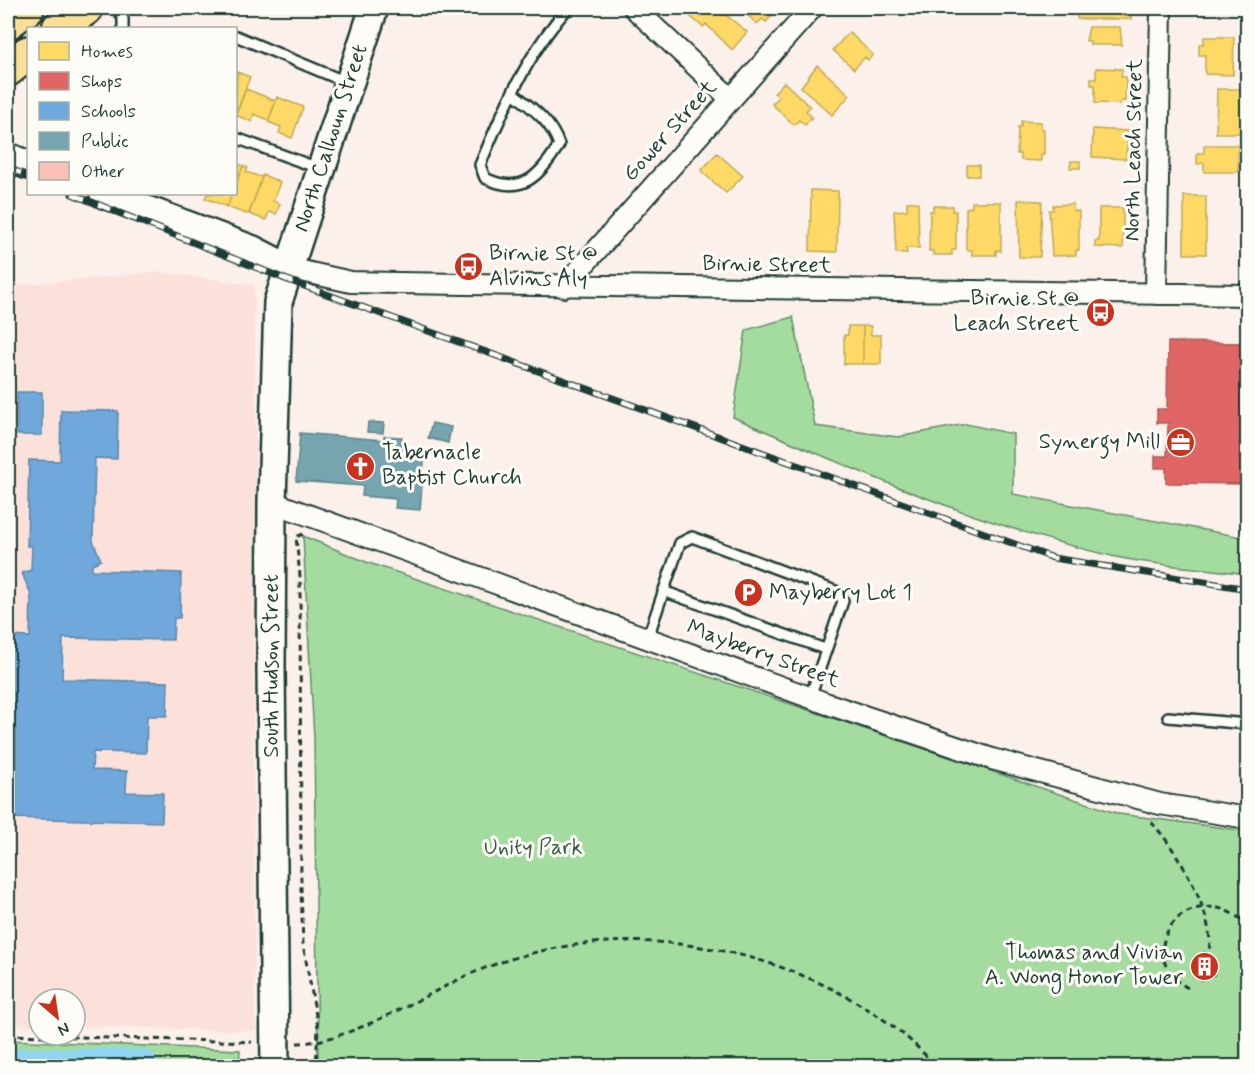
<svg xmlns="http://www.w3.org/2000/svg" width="1255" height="1074" viewBox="0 0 1255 1074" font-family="Mynerve,sans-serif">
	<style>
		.built { fill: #fbe1da }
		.green { fill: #a4dca0; stroke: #628c6a; stroke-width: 1.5 }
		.homes { fill: #ffd966; stroke: #bcaa57; stroke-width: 1.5 }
		.shops { fill: #e06666; stroke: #a65a57; stroke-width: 1.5 }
		.schools { fill: #6fa8dc; stroke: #5788aa; stroke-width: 1.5 }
		.public { fill: #76a5af; stroke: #5c868a; stroke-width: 1.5 }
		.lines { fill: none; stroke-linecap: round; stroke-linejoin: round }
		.river { stroke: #90d5f2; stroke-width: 33 }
		.building { fill: #fabfb6; stroke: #1f3d34; stroke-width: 1.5 }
		.lane-casing { stroke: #1f3d34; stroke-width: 14 }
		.street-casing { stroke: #1f3d34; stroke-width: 24 }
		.secondary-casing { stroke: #1f3d34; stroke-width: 32 }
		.highway-casing { stroke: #1f3d34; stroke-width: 38 }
		.path { stroke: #1f3d34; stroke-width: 3; stroke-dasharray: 6 4.5; stroke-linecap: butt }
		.lane { stroke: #fdfcf7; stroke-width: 9 }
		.street { stroke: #fdfcf7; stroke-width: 20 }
		.secondary { stroke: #fdfcf7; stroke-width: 27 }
		.highway { stroke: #fdde96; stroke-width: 33 }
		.rail-casing { stroke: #1f3d34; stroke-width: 7 }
		.rail { stroke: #fdfcf7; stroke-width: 4.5; stroke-dasharray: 14; stroke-linecap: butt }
		.labels { text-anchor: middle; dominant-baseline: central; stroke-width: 6; stroke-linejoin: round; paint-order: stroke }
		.street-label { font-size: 22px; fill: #1f3d34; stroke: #fdfcf7 }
		.poi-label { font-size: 22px; fill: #1f3d34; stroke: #fdfcf7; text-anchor: start }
		.park-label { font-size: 22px; fill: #3a5d4a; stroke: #fdfcf7 }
	</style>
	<rect width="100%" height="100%" fill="#fcf0ea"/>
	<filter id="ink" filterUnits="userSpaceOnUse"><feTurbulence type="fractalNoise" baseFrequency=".0167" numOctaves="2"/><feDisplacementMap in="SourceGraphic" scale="12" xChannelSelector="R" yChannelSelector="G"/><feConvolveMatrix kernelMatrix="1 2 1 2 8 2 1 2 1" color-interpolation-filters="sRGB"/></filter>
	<g filter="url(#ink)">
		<path class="built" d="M159 272 254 285 256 415 253 721 255 1031 75 1026V999H39V1026L8 1025V286Z"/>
		<path class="green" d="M793 317 815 426 898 437 966 424 1013 434V494L1247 538V574C1203 568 1156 566 1112 556 981 526 856 471 733 417L746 330Z
			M303 536 369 563 1119 814 1247 831V1066H318L314 738Z
			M8 1040 240 1050 239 1066H8Z"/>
		<path class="homes" d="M680 8H722L720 10 747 32 732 50 706 24 703 27Z
			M740 8H780L766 22 762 19 757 24Z
			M1077 8H1131V19H1077Z
			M1089 27H1120L1122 45H1090V41H1086Z
			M849 32 873 55 868 60 865 57 854 69 833 50Z
			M1204 37H1234L1233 75 1205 74V55H1199V44H1204Z
			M817 65 850 95 832 115 801 87Z
			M1096 68 1122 69 1121 77H1126L1125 101H1121L1120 104 1095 103V85H1091V78L1096 79Z
			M237 72 250 77 237 111 236 110Z
			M784 82 810 107 806 111 812 117 805 125 799 120 794 125 772 104 779 97 774 93Z
			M246 89 276 101 269 120 254 114 252 122 236 115Z
			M1217 89H1248V133H1216Z
			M277 97 303 107 292 138 279 133 281 127 268 122Z
			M1021 121 1041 122V129H1044V154H1041V161L1021 160 1020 154H1017L1018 127H1021Z
			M1093 129 1128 131 1126 159 1092 157Z
			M1204 145H1238V172H1204V163L1197 164V153H1204Z
			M717 153 743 176 726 193 701 171Z
			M1071 161H1080V168H1070Z
			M236 163 243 166 236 185Z
			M967 165H979V176H967Z
			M243 166 248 168 246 172 261 177 263 175 249 213 246 214 227 207 232 194H236V185Z
			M263 175 280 182 273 201 280 204 276 214 269 212 266 220 249 214Z
			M811 190 838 191 837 252 810 251Z
			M207 194H232L227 207 205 198Z
			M1184 196H1206V254H1184Z
			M1018 200 1042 201 1040 257H1019Z
			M907 202H918L919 248H906L907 253H896L894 211 907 210Z
			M972 202H1001V251L996 250V255H972V250H966V208L972 207Z
			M1073 204V211H1079V250H1076V255L1052 256 1049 210H1053V205Z
			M933 206H953L952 211H956V250H952V255H933V251H929L930 211H933Z
			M1099 208H1123V248L1095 247V241H1099Z
			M848 326H863V364H844V335H848Z
			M863 326H871V335H881V364H863Z"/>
		<path class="shops" d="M1168 342 1248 343V484L1166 483V468H1155V456H1167L1168 423H1157V409H1167Z"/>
		<path class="schools" d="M17 392H42V435H17Z
			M61 410 118 411 117 459 95 458 93 541 101 560 92 564V570L181 573 180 618H174L173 640 63 638 62 679 168 682 167 716H147L146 753 93 752 92 770 127 771 126 792 163 793 162 822 8 818V636L30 637 31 595 22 573 31 570 32 546H27L29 460 60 461Z"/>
		<path class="public" d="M368 422 384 423 383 433 367 432Z
			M432 423 451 427 448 443 428 438Z
			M300 433 384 440V436L402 437 401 448 425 450 420 510 395 508 396 499 362 496 363 486 296 481Z"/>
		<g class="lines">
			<path class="river" d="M8 1064 142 1066"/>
		</g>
		<path class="building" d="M1205 952 1216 961 1214 975 1202 980 1191 972 1194 958Z"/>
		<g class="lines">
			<defs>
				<path id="lane" d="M118 8 123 19V28
					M236 36 346 82
					M513 93C533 109 551 121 559 145 540 176 522 196 485 178L480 165C503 110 528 52 568 8
					M236 138 318 168
					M663 591 825 649
					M648 637 680 543 692 537 838 592 843 601 810 697
					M1168 717 1248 724"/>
				<path id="street" d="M634 8 731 99
					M288 268 351 282 398 283 1248 295
					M564 287 812 8
					M1156 294 1161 8
					M272 502 828 704 992 759 1160 804 1248 818"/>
				<path id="secondary" d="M8 157 28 165
					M104 194 253 250 288 268
					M275 1066 271 667 272 502 278 302 374 8"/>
				<path id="highway" d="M8 22 27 8
					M59 28 86 8
					M8 69 28 53"/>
			</defs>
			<use href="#lane" class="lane-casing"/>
			<use href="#street" class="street-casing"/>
			<use href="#secondary" class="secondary-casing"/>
			<use href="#highway" class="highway-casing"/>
			<path class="path" d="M303 534 296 537 300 576 301 890 303 944 318 1027 316 1066
				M1151 822C1176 847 1219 920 1208 955
				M1188 988C1139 962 1168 899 1218 908 1228 910 1239 918 1248 923
				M8 1035 252 1042
				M297 1043C349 1043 425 994 473 973 611 913 787 941 904 1035 915 1044 926 1056 936 1066"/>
			<use href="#lane" class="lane"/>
			<use href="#street" class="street"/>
			<use href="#secondary" class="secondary"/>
			<use href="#highway" class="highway"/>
			<defs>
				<path id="rail" d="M8 168 28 176
					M72 194 285 279 1053 558 1248 589"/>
			</defs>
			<use href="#rail" class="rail-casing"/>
			<use href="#rail" class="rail"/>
		</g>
	</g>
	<defs>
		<symbol id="bus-disc" viewBox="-11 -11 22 22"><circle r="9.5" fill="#c8321e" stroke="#fdfcf7"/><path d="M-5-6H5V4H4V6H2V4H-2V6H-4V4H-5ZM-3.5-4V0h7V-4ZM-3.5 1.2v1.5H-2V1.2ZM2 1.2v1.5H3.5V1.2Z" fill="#fff"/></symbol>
		<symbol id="office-disc" viewBox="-11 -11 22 22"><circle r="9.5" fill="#c8321e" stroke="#fdfcf7"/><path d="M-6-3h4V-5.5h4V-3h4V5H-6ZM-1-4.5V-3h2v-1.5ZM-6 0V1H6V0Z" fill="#fff"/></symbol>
		<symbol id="church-disc" viewBox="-11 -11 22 22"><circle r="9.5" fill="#c8321e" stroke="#fdfcf7"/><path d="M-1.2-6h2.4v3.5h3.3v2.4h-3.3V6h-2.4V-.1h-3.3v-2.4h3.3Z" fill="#fff"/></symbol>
		<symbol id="parking-disc" viewBox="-11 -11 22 22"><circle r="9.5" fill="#c8321e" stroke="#fdfcf7"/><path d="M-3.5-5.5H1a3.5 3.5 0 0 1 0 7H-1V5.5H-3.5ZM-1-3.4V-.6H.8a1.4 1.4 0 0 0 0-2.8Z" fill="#fff"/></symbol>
		<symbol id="building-disc" viewBox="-11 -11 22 22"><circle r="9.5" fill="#c8321e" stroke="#fdfcf7"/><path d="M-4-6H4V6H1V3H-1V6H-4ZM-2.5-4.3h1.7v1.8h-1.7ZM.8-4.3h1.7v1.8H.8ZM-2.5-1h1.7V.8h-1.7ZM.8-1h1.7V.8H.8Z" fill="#fff"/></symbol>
	</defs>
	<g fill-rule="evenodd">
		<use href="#bus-disc" x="452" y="250" width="33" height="33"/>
		<use href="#bus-disc" x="1084" y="296" width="33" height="33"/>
		<use href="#office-disc" x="1164" y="426" width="33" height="33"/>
		<use href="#church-disc" x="344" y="450" width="33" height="33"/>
		<use href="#parking-disc" x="732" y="576" width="33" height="33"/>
		<use href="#building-disc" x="1188" y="950" width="33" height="33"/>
	</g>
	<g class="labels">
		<g class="street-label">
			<text transform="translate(670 131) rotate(-48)">Gower Street</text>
			<text transform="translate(331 138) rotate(-72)">North Calhoun Street</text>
			<text transform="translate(1134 150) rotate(-89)">North Leach Street</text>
			<text transform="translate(767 265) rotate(1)">Birnie Street</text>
			<text transform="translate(763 654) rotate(20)">Mayberry Street</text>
			<text transform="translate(272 666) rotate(-90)">South Hudson Street</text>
		</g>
		<g class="poi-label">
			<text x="489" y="254">Birnie St @<tspan x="489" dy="25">Alvins Aly</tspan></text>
			<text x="1079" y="299" text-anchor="end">Birnie St @<tspan x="1079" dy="25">Leach Street</tspan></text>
			<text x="1160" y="442" text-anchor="end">Synergy Mill</text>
			<text x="382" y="453">Tabernacle<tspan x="382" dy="25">Baptist Church</tspan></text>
			<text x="769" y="593">Mayberry Lot 1</text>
			<text x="1183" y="953" text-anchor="end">Thomas and Vivian<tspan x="1183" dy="25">A. Wong Honor Tower</tspan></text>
		</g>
		<g class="park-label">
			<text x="533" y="848">Unity Park</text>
		</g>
	</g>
	<rect width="1255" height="1074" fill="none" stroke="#fdfcf7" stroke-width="30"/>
	<rect x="15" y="15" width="1225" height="1044" fill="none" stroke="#1f3d34" stroke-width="2" filter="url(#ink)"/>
	<rect x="27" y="27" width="210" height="168" fill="#fdfcf7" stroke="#a4b0a9" stroke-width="1.5"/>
	<rect x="39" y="42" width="30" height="18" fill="#ffd966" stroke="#a4b0a9" stroke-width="1.5"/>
	<text x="81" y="57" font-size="18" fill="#1f3d34">Homes</text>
	<rect x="39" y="72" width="30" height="18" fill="#e06666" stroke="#a4b0a9" stroke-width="1.5"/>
	<text x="81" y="87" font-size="18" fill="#1f3d34">Shops</text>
	<rect x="39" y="102" width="30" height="18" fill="#6fa8dc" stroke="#a4b0a9" stroke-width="1.5"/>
	<text x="81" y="117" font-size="18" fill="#1f3d34">Schools</text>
	<rect x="39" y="132" width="30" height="18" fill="#76a5af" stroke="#a4b0a9" stroke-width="1.5"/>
	<text x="81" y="147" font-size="18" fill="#1f3d34">Public</text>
	<rect x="39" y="162" width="30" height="18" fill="#fabfb6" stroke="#a4b0a9" stroke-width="1.5"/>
	<text x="81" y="177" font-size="18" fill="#1f3d34">Other</text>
	<g transform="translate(57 1017) rotate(151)"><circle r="28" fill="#fdfcf7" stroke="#a4b0a9" stroke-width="1.5"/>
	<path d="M0-4.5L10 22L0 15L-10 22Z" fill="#c8321e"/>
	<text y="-9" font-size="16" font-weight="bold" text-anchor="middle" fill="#1f3d34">N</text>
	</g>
</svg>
